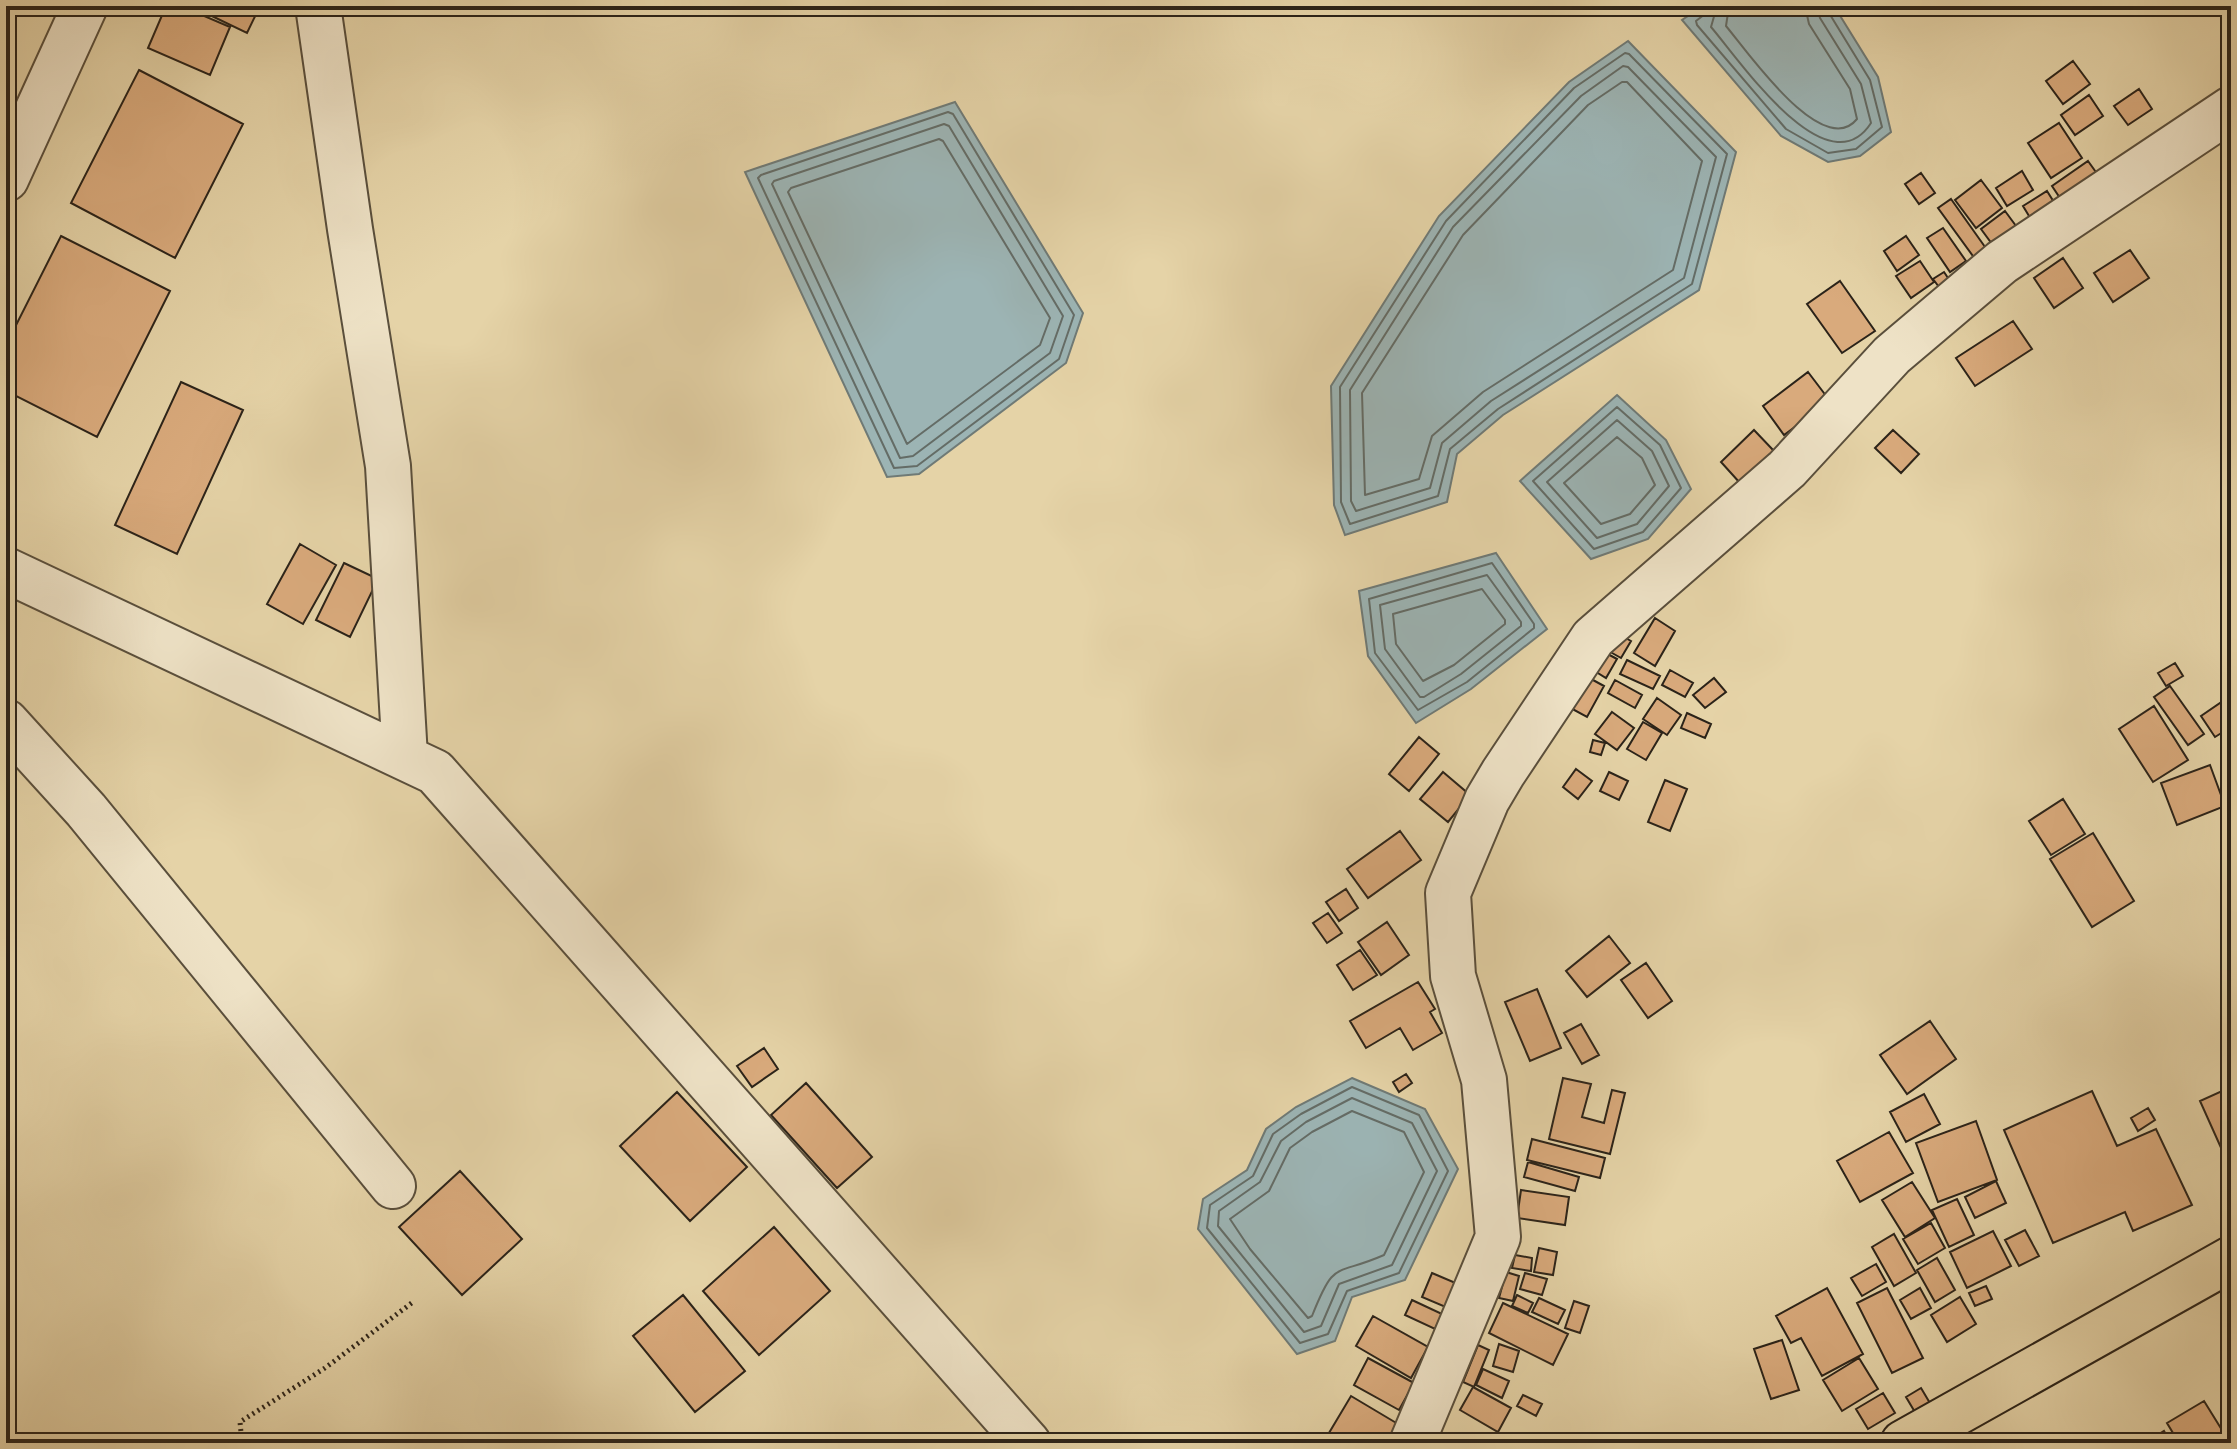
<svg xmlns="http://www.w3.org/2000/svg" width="2237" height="1449" viewBox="0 0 2237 1449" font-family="'IM FELL Great Primer',serif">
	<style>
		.water { fill: #9cb4b4; stroke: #6f7a76; stroke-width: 2 }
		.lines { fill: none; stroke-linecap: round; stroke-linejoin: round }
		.shore { stroke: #646c66; stroke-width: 2 }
		.building { fill: #d9aa7c; stroke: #2b2319; stroke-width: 2 }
		.minor-casing { stroke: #5a4f3c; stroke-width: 48 }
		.highway-casing { stroke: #2b2319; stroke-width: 48 }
		.path { stroke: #2b2319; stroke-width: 5; stroke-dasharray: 2 4; stroke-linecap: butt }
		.minor { stroke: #eee2c6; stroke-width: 44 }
		.highway { stroke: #e5d3a7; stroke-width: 44 }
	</style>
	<rect width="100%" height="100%" fill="#e5d3a7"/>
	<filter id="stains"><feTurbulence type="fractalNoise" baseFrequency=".0025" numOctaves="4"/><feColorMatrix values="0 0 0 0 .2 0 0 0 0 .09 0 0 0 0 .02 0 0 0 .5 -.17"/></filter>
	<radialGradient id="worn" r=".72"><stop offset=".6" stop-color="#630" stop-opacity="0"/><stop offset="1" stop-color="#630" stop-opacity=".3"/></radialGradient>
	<path class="water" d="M1703 6H1834L1878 77 1891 132 1860 156 1828 162 1781 136 1682 20Z
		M1628 41 1736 152 1699 290 1503 415 1457 454 1447 502 1345 535 1334 505 1331 386 1439 216 1569 82Z
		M955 102 1083 313 1066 363 919 474 887 477 745 172Z
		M1617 395 1666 440 1691 489 1648 539 1591 559 1520 481Z
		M1496 553 1547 629 1471 689 1416 723 1368 656 1359 591Z
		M1352 1078 1425 1109 1458 1169 1405 1280 1352 1297 1335 1341 1297 1354 1198 1229 1203 1199 1247 1170 1266 1129 1296 1107Z"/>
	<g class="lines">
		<path class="shore" d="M1706 6 1705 14 1696 21 1697 25 1786 129 1828 153 1856 149 1882 127 1870 80 1829 13 1827 6
			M1717 6 1711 27C1738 58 1827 191 1871 123L1861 84 1820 18 1817 6
			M1729 6 1726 26C1747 51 1823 161 1857 119L1850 89 1809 24 1805 6
			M1625 53 1629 54 1727 154 1692 284 1498 409 1450 449 1438 496 1350 524 1341 502 1340 387 1446 221 1574 88Z
			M1623 66 1628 67 1716 157 1684 278 1491 401 1442 443 1430 488 1356 511 1351 501 1350 390 1453 227 1581 96Z
			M1622 82H1627L1702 161 1673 270 1483 392 1432 436 1419 479 1365 495 1362 393 1463 235 1588 105Z
			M948 112 953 114 1074 315 1059 359 917 466 894 468 758 178 761 175Z
			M944 124 949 126 1063 316 1050 353 913 456 900 458 772 184 774 181Z
			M939 139 943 141 1050 318 1040 345 907 444 788 192 791 188Z
			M1617 407 1660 445 1681 488 1643 532 1594 549 1533 481Z
			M1617 420 1652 451 1669 486 1637 524 1597 538 1547 482Z
			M1617 437 1642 458 1655 485 1630 514 1601 524 1564 483Z
			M1492 563 1534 624V628L1467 682 1418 710 1375 653 1369 599Z
			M1487 575 1521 622V626L1461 674 1424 697H1420L1385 649 1380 605Z
			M1482 589 1505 620V624L1454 665 1423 681 1396 644 1393 614Z
			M1352 1087 1419 1115 1448 1171 1399 1273 1347 1291 1328 1334 1300 1343 1207 1228 1210 1205 1253 1176 1273 1134 1301 1114Z
			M1352 1098 1412 1123 1437 1171 1392 1265 1339 1284 1321 1326 1304 1332 1218 1226 1219 1211 1260 1182 1281 1141 1306 1122Z
			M1352 1111 1404 1132 1424 1172 1384 1255C1334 1277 1335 1258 1312 1316L1308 1318 1250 1249 1230 1219 1269 1191 1290 1148 1312 1132Z"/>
	</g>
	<path class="building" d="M166 6H181L230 27 210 75 148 48Z
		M191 6H260L247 33Z
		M2073 61 2090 84 2063 104 2046 81Z
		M139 70 243 124 175 258 71 203Z
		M2139 89 2152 109 2128 125 2114 106Z
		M2089 95 2103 116 2075 135 2061 115Z
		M2059 123 2082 158 2051 178 2028 143Z
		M2088 161 2103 182 2066 207 2052 186Z
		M2022 171 2033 190 2007 206 1996 188Z
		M1921 173 1935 193 1919 204 1905 184Z
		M1981 180 2002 208 1976 228 1955 200Z
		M2047 191 2057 207 2032 221 2023 206Z
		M1951 199 1990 254 1978 263 1938 208Z
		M2005 211 2019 230 1995 248 1981 229Z
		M1943 228 1966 261 1950 272 1927 238Z
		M61 236 170 291 97 437 6 391V345Z
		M1906 236 1919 255 1897 271 1884 251Z
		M2130 250 2149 278 2113 302 2094 273Z
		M2063 258 2083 288 2054 308 2034 278Z
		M1920 261 1934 282 1911 298 1896 276Z
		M1944 272 1952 284 1942 291 1933 279Z
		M1840 281 1875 331 1842 353 1807 304Z
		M2013 321 2032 349 1975 386 1956 358Z
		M1808 372 1830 401 1784 435 1763 406Z
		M181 382 243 410 177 554 115 525Z
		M1754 430 1774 451 1740 483 1721 462Z
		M1893 430 1919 454 1901 473 1875 448Z
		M300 544 336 565 303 624 267 604Z
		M344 563 378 579 350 637 316 620Z
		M1655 618 1675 631 1655 666 1634 653Z
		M1615 632 1631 641 1621 658 1605 649Z
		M1604 652 1617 659 1606 678 1593 670Z
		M1627 660 1660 676 1653 689 1620 674Z
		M2175 663 2183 676 2166 686 2158 673Z
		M1670 670 1693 683 1685 697 1662 685Z
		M1582 674 1604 686 1587 717 1565 705Z
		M1714 678 1726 692 1705 708 1693 695Z
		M1615 680 1642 695 1635 708 1608 693Z
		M2170 686 2204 734 2188 745 2154 697Z
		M1657 698 1681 715 1667 735 1643 719Z
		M2223 701 2231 713V727L2215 737 2201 716Z
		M2154 706 2188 760 2153 782 2119 729Z
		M1612 712 1634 728 1617 750 1595 734Z
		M1687 713 1711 724 1705 738 1681 728Z
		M1643 722 1662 733 1646 760 1627 749Z
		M1419 737 1439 754 1409 791 1389 774Z
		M1593 740 1605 743 1601 755 1590 752Z
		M2210 765 2225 806 2177 825 2161 783Z
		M1576 769 1592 781 1578 799 1563 787Z
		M1443 772 1470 795 1448 822 1420 799Z
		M1609 772 1628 781 1619 800 1600 791Z
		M1665 780 1687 789 1670 831 1648 822Z
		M2063 799 2085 834 2051 855 2029 821Z
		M1400 831 1421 860 1368 898 1347 869Z
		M2093 833 2134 901 2092 927 2050 859Z
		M1346 889 1358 908 1339 921 1326 902Z
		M1328 913 1342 933 1327 943 1313 923Z
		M1387 922 1409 955 1381 975 1358 942Z
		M1609 936 1630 963 1587 997 1566 971Z
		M1360 950 1377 975 1353 990 1337 965Z
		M1646 963 1672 1001 1648 1018 1621 980Z
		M1418 982 1435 1009 1430 1012 1442 1033 1413 1050 1400 1028 1366 1048 1350 1021Z
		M1537 989 1561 1048 1530 1061 1505 1002Z
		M1930 1021 1956 1059 1907 1094 1880 1055Z
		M1581 1024 1599 1055 1582 1064 1564 1033Z
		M764 1048 778 1069 752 1087 737 1066Z
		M1406 1074 1412 1083 1399 1092 1393 1082Z
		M1563 1078 1591 1084 1582 1117 1604 1123 1612 1090 1625 1093 1610 1154 1549 1139Z
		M806 1083 872 1157 837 1188 771 1115Z
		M2092 1091 2117 1146 2156 1129 2192 1205 2133 1231 2125 1212 2053 1243 2004 1130Z
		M2222 1091 2231 1111V1170L2200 1101Z
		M677 1092 747 1167 690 1221 620 1146Z
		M1924 1094 1940 1124 1906 1142 1890 1112Z
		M2148 1108 2155 1120 2138 1131 2131 1118Z
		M1976 1121 1997 1180 1938 1202 1916 1143Z
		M1889 1132 1913 1173 1860 1202 1837 1161Z
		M1532 1139 1605 1158 1600 1178 1527 1160Z
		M1528 1162 1579 1177 1575 1191 1524 1177Z
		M460 1171 522 1239 462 1295 399 1227Z
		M1996 1181 2006 1203 1975 1218 1965 1197Z
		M1912 1182 1935 1218 1905 1237 1882 1200Z
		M1521 1190 1569 1197 1565 1225 1517 1218Z
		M1957 1199 1974 1235 1949 1247 1932 1210Z
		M1931 1223 1945 1248 1918 1264 1903 1239Z
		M774 1227 830 1291 759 1355 703 1291Z
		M2025 1230 2039 1256 2019 1266 2005 1240Z
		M1993 1231 2011 1266 1967 1288 1950 1252Z
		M1894 1234 1916 1273 1894 1286 1872 1247Z
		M1539 1248 1557 1252 1553 1275 1534 1272Z
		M1515 1255 1532 1258 1531 1271 1512 1268Z
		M1937 1258 1955 1290 1935 1302 1917 1270Z
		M1876 1264 1886 1282 1862 1296 1851 1278Z
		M1506 1272 1519 1276 1513 1301 1499 1298Z
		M1432 1273 1465 1287 1455 1311 1422 1297Z
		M1525 1273 1547 1279 1542 1295 1520 1289Z
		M1986 1286 1992 1299 1975 1306 1969 1293Z
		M1827 1288 1863 1354 1822 1376 1801 1338 1791 1343 1776 1316Z
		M1887 1288 1923 1358 1892 1373 1857 1303Z
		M1920 1288 1931 1308 1911 1319 1900 1300Z
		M683 1295 745 1371 695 1412 633 1336Z
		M1517 1295 1533 1303 1528 1313 1512 1306Z
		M1960 1297 1976 1324 1947 1342 1931 1315Z
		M1539 1298 1565 1310 1558 1324 1532 1312Z
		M1412 1300 1442 1314 1435 1329 1405 1315Z
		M1574 1301 1589 1306 1580 1333 1565 1328Z
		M1503 1303 1568 1334 1553 1365 1489 1333Z
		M1373 1316 1428 1347 1411 1378 1356 1346Z
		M1782 1340 1799 1390 1771 1399 1754 1349Z
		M1499 1344 1519 1351 1513 1372 1493 1366Z
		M1478 1345 1489 1350 1474 1387 1463 1382Z
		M1368 1358 1414 1383 1399 1410 1354 1385Z
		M1859 1358 1878 1389 1842 1411 1823 1380Z
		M1483 1369 1509 1381 1502 1398 1476 1385Z
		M1473 1387 1511 1408 1498 1432 1460 1410Z
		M1921 1388 1937 1415 1922 1424 1906 1397Z
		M1883 1393 1895 1413 1868 1429 1856 1409Z
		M1523 1395 1542 1404 1536 1416 1517 1406Z
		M1351 1396 1398 1424 1387 1443H1334L1326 1438Z
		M2204 1401 2230 1443H2179L2167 1423Z
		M2164 1431 2171 1443H2145Z"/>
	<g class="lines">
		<defs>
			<path id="minor" d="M318 6 350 229 388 466 405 757
				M6 179 85 6
				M6 570 435 772 1028 1443
				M6 722 86 810 393 1186
				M1412 1443 1498 1237 1484 1080 1453 976 1448 893 1487 800 1503 773 1593 638 1787 469 1892 355 2002 262 2231 109"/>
			<path id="highway" d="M1903 1443 2231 1259"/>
		</defs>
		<use href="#minor" class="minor-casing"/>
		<use href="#highway" class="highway-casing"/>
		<path class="path" d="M242 1443 240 1422 325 1368 413 1302"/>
		<use href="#minor" class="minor"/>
		<use href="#highway" class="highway"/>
	</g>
	<rect width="2237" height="1449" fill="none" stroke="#e5d3a7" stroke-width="32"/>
	<rect x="8" y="8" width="2221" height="1433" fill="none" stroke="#2b2319" stroke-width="4"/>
	<rect x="16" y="16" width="2205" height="1417" fill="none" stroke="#2b2319" stroke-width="2"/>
	<rect width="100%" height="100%" filter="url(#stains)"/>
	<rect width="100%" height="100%" fill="url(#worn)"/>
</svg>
